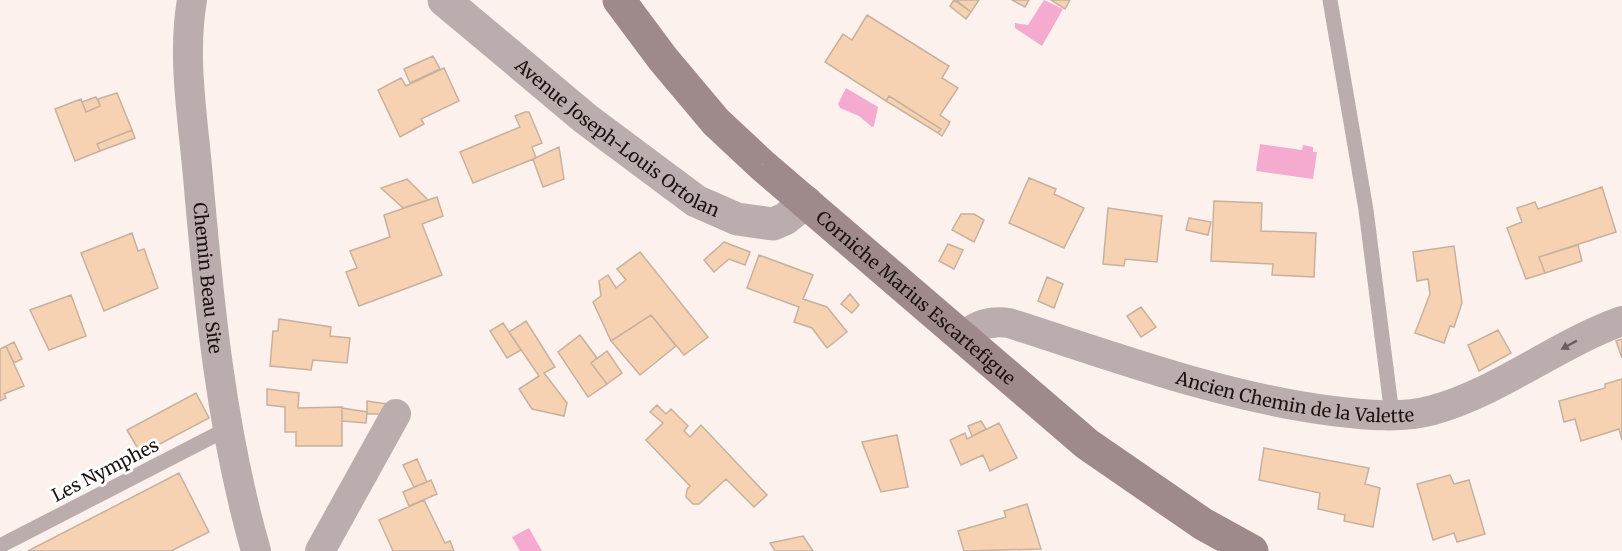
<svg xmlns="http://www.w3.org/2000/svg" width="1622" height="551" viewBox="0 0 1622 551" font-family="Merriweather,serif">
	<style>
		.water { fill: #f5abcf }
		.building { fill: #f6d2b2; stroke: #c7b19e; stroke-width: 1.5 }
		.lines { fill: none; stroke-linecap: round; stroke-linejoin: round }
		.service { stroke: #bbadad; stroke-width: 15 }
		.minor { stroke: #bbadad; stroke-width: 30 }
		.tertiary { stroke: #bbadad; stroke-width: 33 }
		.secondary { stroke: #9f8a8b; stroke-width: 33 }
		.oneway { fill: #6b5f5d }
		.labels { text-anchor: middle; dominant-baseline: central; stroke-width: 6; stroke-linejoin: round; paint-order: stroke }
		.street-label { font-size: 18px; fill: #1b110d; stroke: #fff }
	</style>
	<rect width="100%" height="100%" fill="#fdf1ed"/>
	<path class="water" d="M1044 0 1063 9 1042 46 1015 28V23L1028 25Z
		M846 88 878 107 874 126 872 127 859 116 840 108 838 104Z
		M1260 144 1302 150 1303 145 1313 147V152H1317L1313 179 1256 171Z
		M529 528 542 551H520L512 537Z"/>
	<path class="building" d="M954 0 971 12 966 19 950 6Z
		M956 0H979L971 12Z
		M1012 0H1029L1025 7Z
		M1051 0H1070L1065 9Z
		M867 15 949 66 942 78 958 88 940 115 950 122 942 136 938 133 941 129 889 96 886 101 825 62 843 34 852 40Z
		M433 56 440 69 410 83 404 69Z
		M444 68 459 101 421 119 424 124 400 137 378 90 401 78 406 86Z
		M117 93 132 130 97 144 100 151 75 161 55 109 81 99 86 112 100 106 98 99Z
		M889 96 941 129 938 133 886 101Z
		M96 97 100 106 86 112 82 102Z
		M525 112H529L542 143 532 147 536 158 473 183 460 152 520 127 515 116Z
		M132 130 135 138 100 151 97 144Z
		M559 147 564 179 543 187 533 159Z
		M1029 178 1056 189 1054 194 1084 208 1064 248 1009 223Z
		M407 179 428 200 403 208 381 188Z
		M1602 187 1616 232 1539 257 1545 273 1526 279 1507 228 1522 222 1517 208 1535 202 1538 209Z
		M437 197 443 216 422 224 442 275 359 306 346 272 357 268 350 251 390 237 384 215Z
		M1214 201 1262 203 1261 231 1316 233 1314 277 1272 275 1273 264 1211 261Z
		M1108 208 1162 216 1157 262 1125 259 1124 266 1103 264Z
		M961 214H974L984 220 974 242 952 230Z
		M1189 218 1211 222 1208 235 1186 230Z
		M132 233 138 251 144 249 158 288 104 311 81 253Z
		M724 242 750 252 745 265 729 259 714 272 704 260Z
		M948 244 963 250 954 269 939 261Z
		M1578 245 1582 261 1545 273 1539 257Z
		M1454 246 1462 303 1454 327 1450 326 1444 343 1415 333 1430 294 1428 279 1417 281 1413 252Z
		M640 252 708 337 684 355 651 315 611 341 593 302 601 296 599 281 608 275 616 288 626 280 617 269Z
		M759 255 813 275 803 299 827 307 847 332 827 348 812 328 794 322 799 307 747 288Z
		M1047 277 1063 284 1054 308 1038 301Z
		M850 294 859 305 852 313 841 304Z
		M71 295 86 336 49 350 30 310Z
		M1141 307 1156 327 1141 337 1127 316Z
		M651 315 676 346 640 375 611 341Z
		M279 319 331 327 330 336 350 338 347 363 313 360 311 370 270 366 273 331H278Z
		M526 321 555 367 544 373 567 403 564 416 532 409 519 389 539 376 509 332Z
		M503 323 521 350 507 358 490 331Z
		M1498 330 1511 353 1479 371 1468 345Z
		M580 335 597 358 591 363 607 384 588 397 558 352Z
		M1622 339V358L1616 341Z
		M14 342 22 359 14 363 6 346Z
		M6 346 24 386 4 394 6 398 0 401V349Z
		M607 351 622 373 607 384 591 363Z
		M1622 379V440L1619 429 1581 441 1575 419 1564 422 1559 401 1605 388V384Z
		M267 389 299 393 298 408 342 407V446H296V432H285V407L267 405Z
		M196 393 209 418 141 454 127 430Z
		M367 401 388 404 382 414H367Z
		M657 405 666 414 671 409 688 426 684 431 690 437 701 425 767 495 754 507 726 479 699 504H693L686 497 687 489 690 486 646 440 663 423 650 412Z
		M342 408 367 412 366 423 342 421Z
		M981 421 986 429 972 436 968 426Z
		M999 423 1017 458 990 471 983 455 961 465 950 440 965 433 967 439Z
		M897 435 908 487 881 492 862 442Z
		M1264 448 1369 468 1365 484 1380 488 1373 527 1344 521 1345 515 1318 509 1320 493 1259 480Z
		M417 459 427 482 414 487 403 465Z
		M179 473 209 532 171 551H28Z
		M1450 475 1454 484 1469 480 1485 534 1457 542 1454 533 1433 540 1417 484Z
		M431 480 437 494 409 506 403 492Z
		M424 500 445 543 450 541 454 551H393L379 520Z
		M1027 504 1041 549 964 551 958 531 1006 517 1004 511Z
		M803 536 813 551H775L770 543Z"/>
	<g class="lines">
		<path class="service" d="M1330 0 1366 210 1392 415
			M0 546 227 429"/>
		<g class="minor">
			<path id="s1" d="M192 0C182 58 193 119 198 177 209 304 221 429 256 551"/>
			<path id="s2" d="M962 338C975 325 990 320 1009 323 1116 357 1222 397 1333 411 1366 415 1401 419 1433 410 1499 392 1557 344 1622 321"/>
			<path d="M320 551 396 414"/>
		</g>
		<path class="tertiary" id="s3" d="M444 0 586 119 696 201 737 219 773 224 785 219 806 202"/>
		<path class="secondary" id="s4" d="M619 0 663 59 716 122 762 165 1087 444 1203 524 1252 551"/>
	</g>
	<defs><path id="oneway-solid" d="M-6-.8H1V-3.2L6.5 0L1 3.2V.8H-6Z" transform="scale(1.5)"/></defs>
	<use class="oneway" href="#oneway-solid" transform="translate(1569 345) rotate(151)"/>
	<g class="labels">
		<g class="street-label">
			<text stroke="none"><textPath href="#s3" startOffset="222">Avenue Joseph-Louis Ortolan</textPath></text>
			<text stroke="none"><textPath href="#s1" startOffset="279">Chemin Beau Site</textPath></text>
			<text stroke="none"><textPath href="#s4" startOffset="422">Corniche Marius Escartefigue</textPath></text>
			<text stroke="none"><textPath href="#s2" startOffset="348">Ancien Chemin de la Valette</textPath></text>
			<text transform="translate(105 470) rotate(-27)">Les Nymphes</text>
		</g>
	</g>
</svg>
